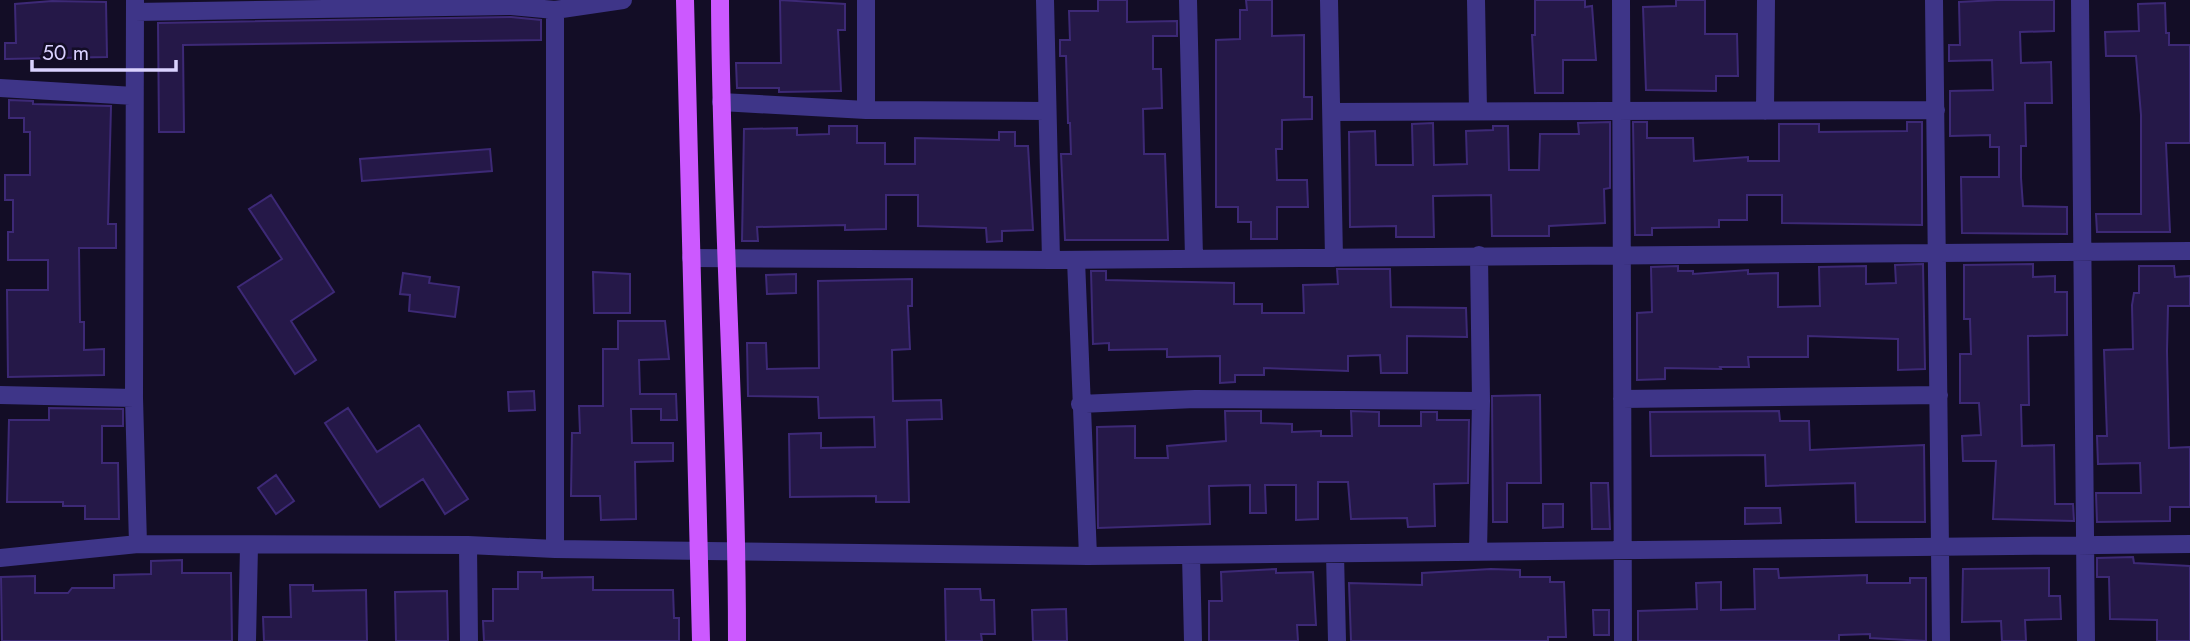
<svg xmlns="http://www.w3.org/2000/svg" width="2190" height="641" viewBox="0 0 2190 641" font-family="Jost,sans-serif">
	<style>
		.building { fill: #251848; stroke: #3d2976; stroke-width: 2 }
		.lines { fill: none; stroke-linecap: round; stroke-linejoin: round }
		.minor { stroke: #3e3588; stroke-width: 18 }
		.major { stroke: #cc59ff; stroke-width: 18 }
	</style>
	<rect width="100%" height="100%" fill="#130d26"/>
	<path class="building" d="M780 0 845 4V30H838L841 91 779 92V88H737L736 63H781Z
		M1098 0H1127V22L1177 21V36H1153V69H1161L1162 108 1143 109 1144 154H1165L1168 240H1065L1061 154H1071L1070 123H1068L1066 56H1060V40H1070L1069 11H1098Z
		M1246 0H1272V36L1304 35V97H1312V119L1282 120V149H1276L1277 180H1307L1308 207H1277V239H1251V222H1238V207H1216V40L1240 39V10H1247Z
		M1535 0H1585V7L1592 6 1596 60H1563V93H1535L1532 35H1535Z
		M1676 0H1705V34H1737L1738 76H1716V91L1646 90 1643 7 1676 6Z
		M1997 0H2054V31L2020 32 2021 63 2051 62 2052 103H2025L2026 146H2021V178L2023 206 2067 207V234L1962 233 1961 177H1999V147H1990V135L1950 136V91L1993 90 1992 60 1949 61V45H1960L1959 2Z
		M52 1 106 2 107 57 5 59V43H16L15 4Z
		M2165 3 2166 33H2169V45H2190V143H2166L2170 232H2097L2096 214H2141V115L2136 56H2106L2105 32 2139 31 2138 4Z
		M511 17 541 20V40L183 45 184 132H159L158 23Z
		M9 100 33 101V104L111 106 108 224H116V248H79L80 322H84V350L104 349V375L8 377 7 290H48V260H8V232H13V200H5V175H30V132H24V118H9Z
		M1610 122V188L1604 189 1605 223 1549 226V236H1492L1491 195 1433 196 1434 237H1396V226L1350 227 1349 132 1375 131 1376 165H1413L1412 124 1433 123 1434 165 1467 164 1466 131 1493 130V126H1508L1509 170H1539L1540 134H1579L1578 123Z
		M1633 122H1647V138H1693L1694 161 1748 157V161H1779V124H1819V132L1907 131V122H1922V225L1782 223V195H1747V220H1719V227L1652 228V235H1635Z
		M829 126H857V143H885V164H915V138L999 140V132H1015V146H1028L1033 230 1002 231V241L987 242 986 228 918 226V195H886V229L845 230V225L757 227 758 241H742L744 129 797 128V135L829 134Z
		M490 149 492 171 362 181 360 159Z
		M271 195 334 292 291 321 316 360 295 374 238 287 282 259 249 209Z
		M1923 264 1925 369 1898 370V339L1808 336V357H1748L1749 367H1720L1721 369 1665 368V379L1637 380V313L1652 312 1651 267 1678 266V271H1693V274L1748 270V274L1778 273V307L1820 306 1819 267 1866 266V284L1896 283 1895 265Z
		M2033 264V277L2055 276V292H2067V335L2028 336 2029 405H2021L2022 446 2054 445 2055 504H2073L2074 521 1993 519 1996 461H1963L1962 436 1981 435 1979 403H1960V354H1971L1970 319H1964V265Z
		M2139 266H2174L2175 277 2190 276V306H2168L2167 351 2169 448 2190 447V507H2170V521L2097 522 2096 493H2141L2140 463 2098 464 2097 436H2107L2104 350 2133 349 2132 305 2134 293H2139Z
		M1337 269H1390L1391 307 1466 308 1467 337 1407 336V373H1381L1380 355 1348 356V371L1264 368V375H1235V382L1220 383V356L1167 357V349L1109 350V343L1093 344 1091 271H1106V280L1234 283V304H1262V313H1304L1303 285 1338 284Z
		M593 272 630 274V313H594Z
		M403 273 430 277 429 283 459 287 455 317 409 311 410 295 400 294Z
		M796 274V293L767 294 766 275Z
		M912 279V306H908L910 349 892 350 893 401 941 400 942 419 907 420 909 502H876V496L790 497 789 434 821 433V448L875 447 874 417 819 418 818 397 748 396 747 343H766L767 369 819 368 818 281Z
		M618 321H665L669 359 639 360 640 394H676L677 420H661V409H631L632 443H673V461L635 462 636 519 601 520 600 496H571L572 433H580L579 406H603V349H618Z
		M534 391 535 410 509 411 508 392Z
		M1540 395 1541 483H1507V522H1493L1492 396Z
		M49 408 123 409V426H102V463H118L119 519H85V506H63V502H7L9 420H49Z
		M348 408 377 452 419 425 468 499 445 514 423 479 380 507 325 423Z
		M1225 411H1261V423L1292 424V432L1321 431V436H1352L1351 411 1379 412V426H1421V412H1437V420H1469L1468 483 1434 484 1435 526 1408 527 1407 518 1351 519 1348 482H1318V519L1296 520V485H1265L1266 513H1250V485L1209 486 1210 524 1098 528 1097 427 1135 426V458H1168L1167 446 1226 441Z
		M1779 411 1780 421H1809L1810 450 1924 445 1925 522H1856L1855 483 1766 486 1765 455 1651 456 1650 412Z
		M276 475 294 501 276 514 258 488Z
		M1591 483H1608L1610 529H1592Z
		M1543 504H1563V527L1543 528Z
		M1745 508H1780L1781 523 1745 524Z
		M2133 557 2134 563 2190 566V641H2157V620L2110 619 2109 577H2097V558Z
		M182 560V573H231L232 641H2L1 577 35 576V593H68L72 588H114V575L151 574V561Z
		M2049 568V596H2060L2061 619 2025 620 2026 641H2002L2001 621 1962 622 1963 569Z
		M1276 569V573L1313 572 1316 625H1297L1298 641H1209V601H1222L1221 572Z
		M1491 569 1520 570V577H1550V582H1564L1566 637H1548V641H1351L1349 583 1422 585V573Z
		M1754 569H1778L1779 578 1867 575V583H1910V578H1926V641L1870 638V634L1839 635V641H1638V611L1697 609 1696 583 1721 582V610L1755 609Z
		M518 572H542V578L593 577V590H673L674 618H679V641H484L483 621H493V589H518Z
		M290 585H313V591L366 590 367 641H264L263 617H291Z
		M945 589H980L981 600H994L995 634H981L982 641H946Z
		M447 591 448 641H396L395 592Z
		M1066 609 1067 641H1033L1032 610Z
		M1593 610H1609V635H1594Z"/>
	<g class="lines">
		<path class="minor" d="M135 0 134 398 138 544
			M1045 0 1051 260
			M1188 0 1194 258
			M1329 0 1334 258
			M1476 0 1478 110
			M1621 0 1623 641
			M1934 0 1941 641
			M2080 0 2086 641
			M135 12 511 6 555 10 623 0
			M0 88 134 96
			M721 102 866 110 1046 111
			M866 110V0
			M1765 111 1766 0
			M1332 112 1936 110
			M691 258 1051 260 2190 251
			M1076 260 1088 556
			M0 395 134 398
			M1622 399 1939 395
			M1080 404 1195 399 1481 401
			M468 545 469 641
			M555 549V10
			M1478 552 1481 401 1479 255
			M1335 554 1337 641
			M1191 555 1193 641
			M0 558 138 544 468 545 555 549 1088 556 2190 544
			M247 641 249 546"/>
		<path class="major" d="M685 0 701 641
			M720 0C721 214 737 427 737 641"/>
	</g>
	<path d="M32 60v10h144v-10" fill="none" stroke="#dad2ff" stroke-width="3.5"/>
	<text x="42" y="60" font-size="21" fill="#dad2ff" stroke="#130d26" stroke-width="5" paint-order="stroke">50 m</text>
</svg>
